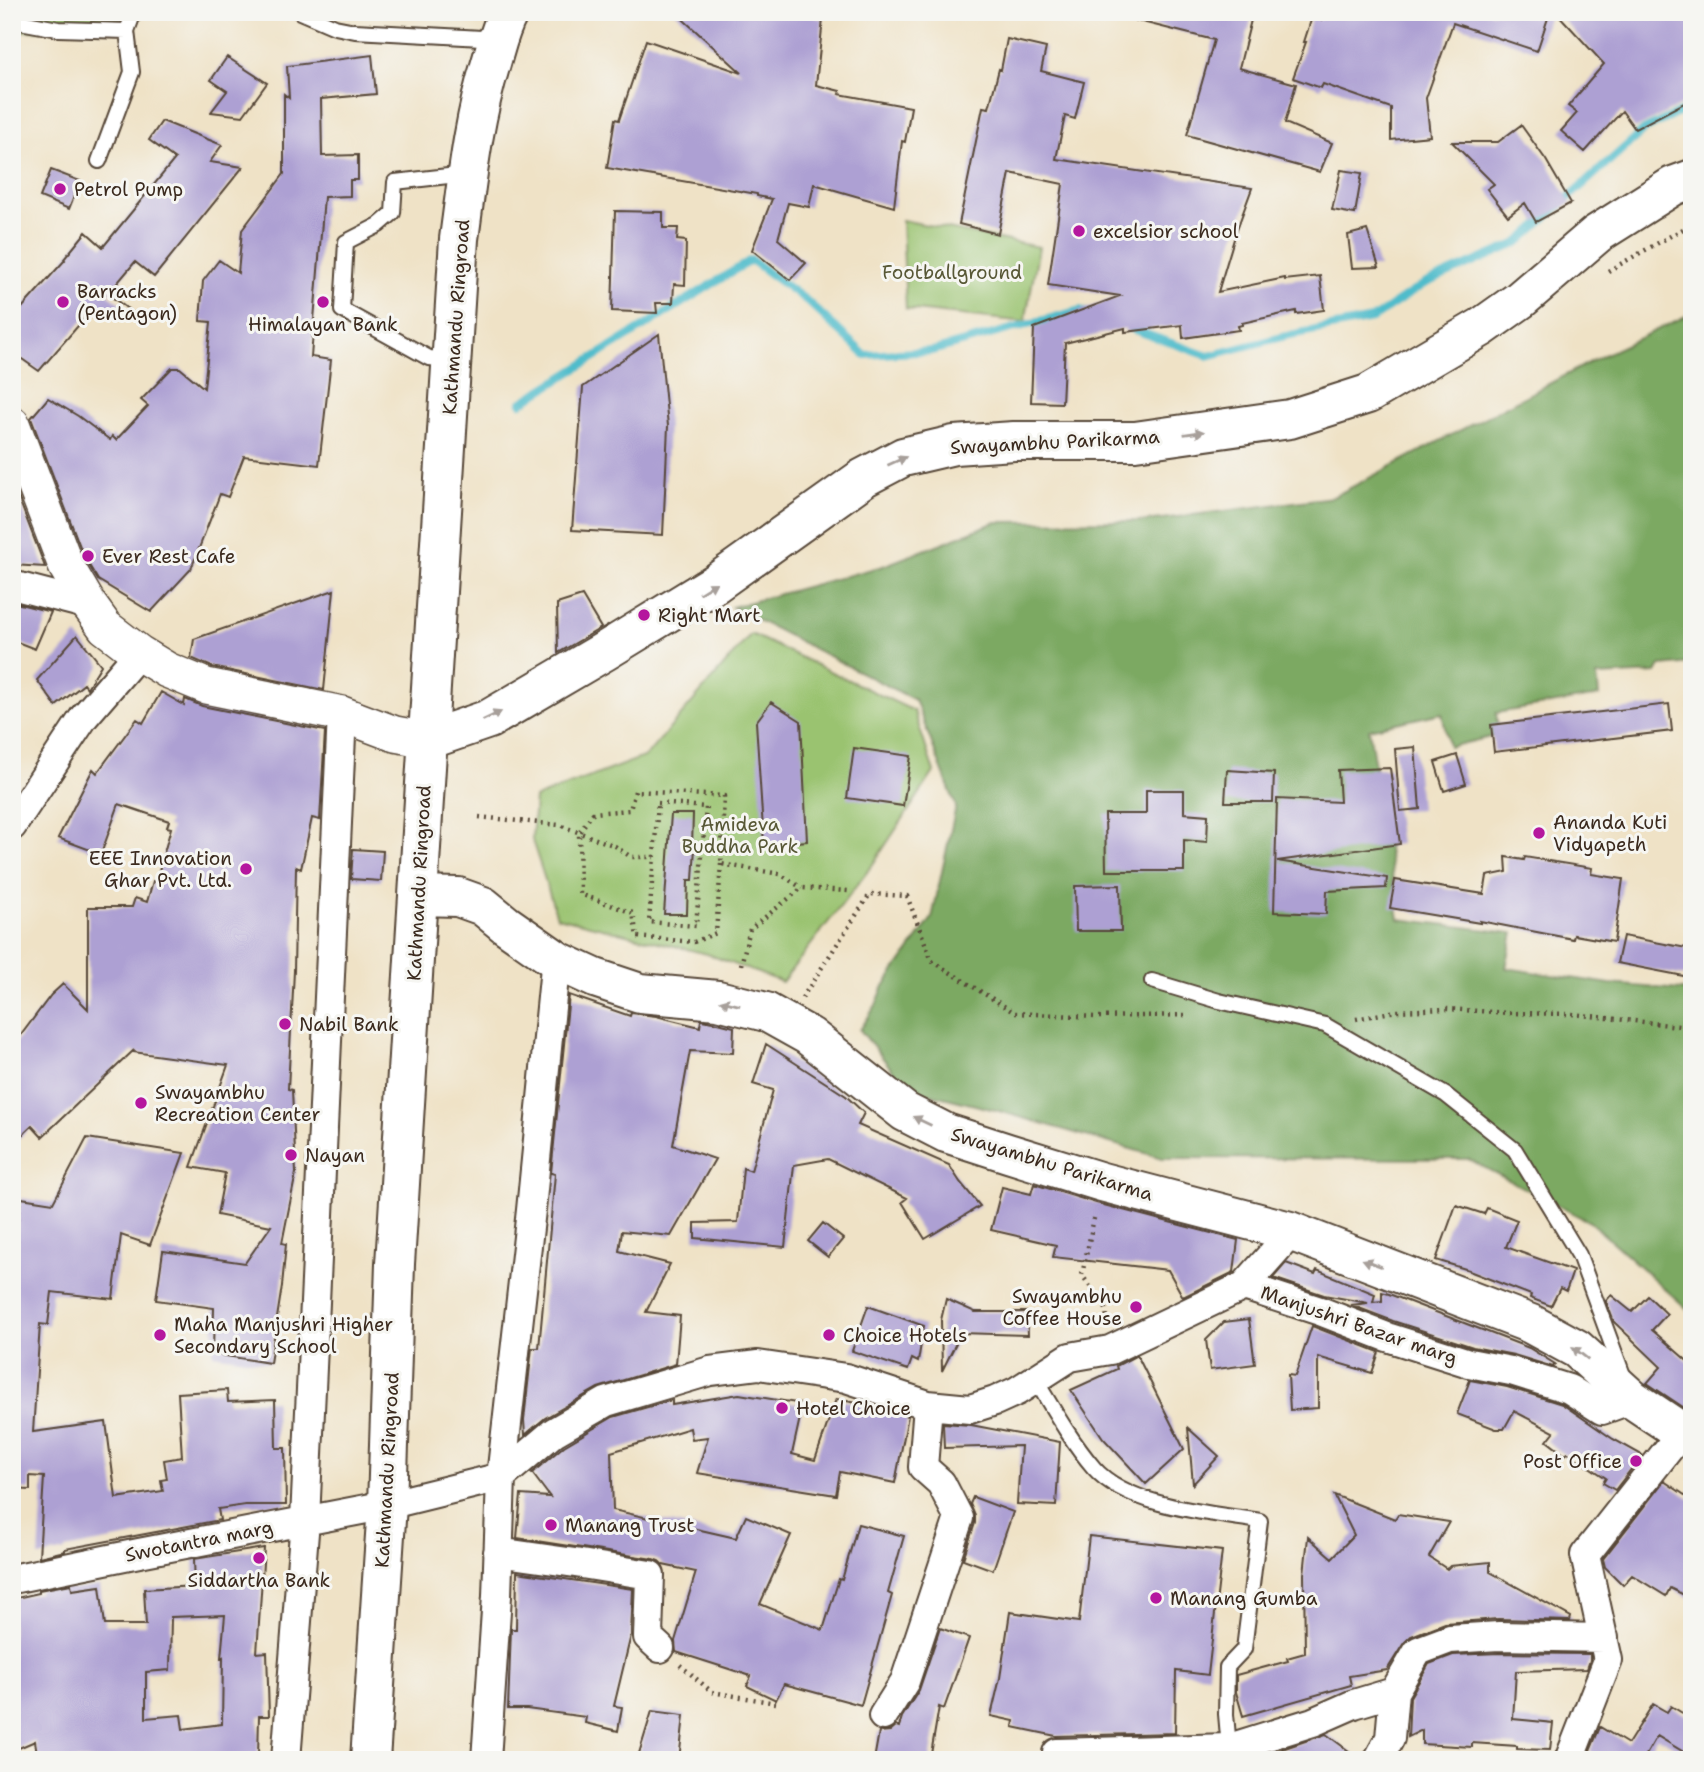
<svg xmlns="http://www.w3.org/2000/svg" width="1704" height="1772" viewBox="0 0 1704 1772" font-family="'Shantell Sans',sans-serif">
	<style>
		.green { fill: #9ac36f; stroke: #6a7646; stroke-width: 2 }
		.forest { fill: #7ba962; stroke: #5b6a40; stroke-width: 2 }
		.lines { fill: none; stroke-linecap: round; stroke-linejoin: round }
		.stream { stroke: #50bccb; stroke-width: 8 }
		.building { fill: #ada0d3; fill-rule: evenodd }
		.service-casing { stroke: #564637; stroke-width: 18 }
		.minor-casing { stroke: #564637; stroke-width: 32 }
		.tertiary-casing { stroke: #564637; stroke-width: 38 }
		.secondary-casing { stroke: #564637; stroke-width: 42 }
		.trunk-casing { stroke: #564637; stroke-width: 42 }
		.path { stroke: #564637; stroke-width: 4.5; stroke-dasharray: 2 5; stroke-linecap: butt }
		.service { stroke: #fff; stroke-width: 14 }
		.minor { stroke: #fff; stroke-width: 28 }
		.tertiary { stroke: #fff; stroke-width: 35 }
		.secondary { stroke: #fff; stroke-width: 38 }
		.trunk { stroke: #fff; stroke-width: 38 }
		.oneway { fill: #a79f9a }
		.poi-dot { fill: #b5179e; stroke: #f6f6f2; stroke-width: 2.5 }
		.labels { text-anchor: middle; dominant-baseline: central; stroke-width: 6; stroke-linejoin: round; paint-order: stroke }
		.poi-label { font-size: 19px; fill: #3b2a1e; stroke: #f6f6f2; text-anchor: start }
		.park-label { font-size: 19px; fill: #585836; stroke: #f6f6f2 }
		.street-label { font-size: 19px; fill: #3b2a1e; stroke: #f6f6f2 }
	</style>
	<rect width="100%" height="100%" fill="#f6f6f2"/>
	<filter id="ink" filterUnits="userSpaceOnUse"><feTurbulence type="fractalNoise" baseFrequency=".0143" numOctaves="2"/><feDisplacementMap in="SourceGraphic" scale="14" xChannelSelector="R" yChannelSelector="G"/><feConvolveMatrix kernelMatrix="1 2 1 2 8 2 1 2 1" color-interpolation-filters="sRGB"/></filter>
	<filter id="wash" filterUnits="userSpaceOnUse"><feTurbulence type="fractalNoise" baseFrequency=".00686" numOctaves="4" result="noise"/><feDisplacementMap in="SourceGraphic" scale="28" xChannelSelector="R" yChannelSelector="G"/><feGaussianBlur stdDeviation="1.57" result="paint"/><feColorMatrix in="noise" values="0 0 0 0 0 0 0 0 0 0 0 0 0 0 0 0 0 1.4 0 .05"/><feComposite in="paint" operator="in"/></filter>
	<g filter="url(#wash)">
		<rect width="100%" height="100%" fill="#efe2c6"/>
		<path class="green" d="M12 12H122L119 25 12 32Z
			M902 220 1039 247 1025 322 906 309Z
			M751 634 914 711 934 772 871 867 782 982 707 954 557 917 532 840 535 798 646 756Z"/>
		<path class="forest" d="M1692 313V663L1660 666 1656 673 1597 676 1599 696 1496 713 1499 735 1449 747 1442 713 1369 729 1399 919 1513 933 1506 968 1610 984 1692 991V1313L1590 1222 1468 1159 1162 1158 999 1111 907 1088 860 1030 876 1005 884 986 932 918 956 806 915 700 732 607 883 566 996 522 1146 521 1333 497 1604 355Z"/>
		<g class="lines">
			<path class="stream" d="M1129 328 1208 356 1290 335 1372 319 1424 284 1518 243 1644 130 1692 106
				M521 403 751 260 807 301 865 355 932 351 1080 310 1090 314"/>
		</g>
		<g id="blocks">
			<path class="building" d="M675 12H793L823 19 816 85 840 91 839 94 911 107 905 142 902 141 894 207 814 184 809 207 788 203 778 239 806 263 790 280 752 250 772 199 757 196V194L607 168 615 119 619 120 646 40 742 73Z
				M1135 12H1253L1239 68 1296 84 1285 123 1332 143 1320 172 1187 135 1214 40 1134 20Z
				M1322 12H1550L1537 51 1453 23 1426 98 1430 136 1391 140V108L1323 84 1321 88 1293 78 1306 42H1304L1312 17 1321 20Z
				M1556 12H1692V99L1635 129 1622 111 1585 152 1561 131 1577 113 1568 106 1604 64Z
				M1007 39 1046 48 1041 71 1084 82 1075 119 1065 116 1056 159 1252 188 1237 229 1218 292 1285 278V280L1320 276 1324 310 1296 314V311L1242 323V325L1238 326 1239 330 1183 338 1182 325 1125 332V328L1065 343 1062 403 1031 402 1034 328 1120 296 1048 285 1063 184 1010 173 998 234 959 224 983 107 989 108 999 69 1001 70Z
				M372 55 376 94 321 99 322 156 358 155V180H350V196L324 197 311 357 331 360 319 465 244 456 228 497 220 494 191 569 151 612 98 580 84 557 31 418 48 398 78 416 110 440 112 436 116 440 148 406 141 400 172 368H180L204 388 211 322 200 321 203 281 219 260 238 273 242 230 284 174V94L289 98 287 66Z
				M227 57 267 83 243 116 211 112 227 91 211 80Z
				M162 121 222 145 210 162 243 167 154 277 135 262 108 294 137 316 90 312 39 371 12 352V319L65 260 64 259 86 232 103 247 175 159 149 140Z
				M1521 125 1546 160 1571 203 1536 222 1525 203 1508 216 1487 189 1494 184 1452 142H1498Z
				M51 170 80 181 69 209 40 197Z
				M1341 170 1362 173 1355 214 1332 210Z
				M615 211 663 212V228H678L677 240 686 241 685 285 674 284 673 303H656L657 313 612 311Z
				M1367 230 1379 267 1352 268 1348 235Z
				M659 334 668 426 663 535 572 530 583 387Z
				M12 481 45 567 12 565Z
				M334 590 324 690 212 667 191 658 194 639Z
				M582 596 601 628 558 653 557 604Z
				M12 602 51 612 35 649 12 640Z
				M77 635 101 665 87 688 84 684 56 706 37 680Z
				M161 692 184 705 185 699 202 706 325 731 320 820 312 818 301 869 296 867 294 971 288 1089 292 1090 296 1173 282 1243 286 1244 282 1286 270 1363 213 1354 214 1308 156 1300 163 1251 245 1263 271 1226 217 1215 225 1173 191 1167 228 1065 133 1052 134 1050 42 1137 32 1126 12 1145V1047L51 995 63 984 88 1009V907H132L135 898 147 902 153 881H156L171 828 167 827 169 821 119 804 101 854 58 838 93 769 97 773 137 719 143 723Z
				M771 702 801 721 807 841 764 845 756 722Z
				M1669 704 1672 731 1494 752 1491 725Z
				M1415 747 1420 809 1400 811 1395 749Z
				M854 748 911 756 903 806 847 798Z
				M1457 755 1466 784 1444 791 1435 762Z
				M1390 768 1400 844 1277 861 1387 878 1386 888 1327 891 1326 914 1274 912 1277 799 1340 802 1338 770Z
				M1227 770 1274 773 1273 802H1225Z
				M1146 790H1184V813L1208 815 1207 842 1184 840V871H1106L1105 814H1146Z
				M671 814H693L692 847H695L693 880H688L687 914H664Z
				M353 849 383 851 381 881 351 879Z
				M1506 857 1524 860 1525 857 1592 868 1591 874 1623 879 1614 942 1574 935 1573 939 1480 921V923L1390 908 1395 880 1484 894 1487 876 1507 872Z
				M1120 885 1121 931H1076L1075 886Z
				M1623 936 1692 949V965L1689 977 1617 963Z
				M569 995 630 1016 631 1013 656 1016 700 1027 701 1020 714 1022 734 1027 733 1053 690 1051 673 1145 715 1159 671 1236 622 1231 619 1251 670 1264 646 1312 680 1316 676 1364 598 1388 545 1418 525 1435 524 1420 532 1348H539L555 1174 551 1173Z
				M766 1044 846 1096 864 1113 858 1125 949 1165 960 1182 980 1206 925 1239 902 1202 907 1198 828 1159 794 1165 785 1247 695 1238V1223L738 1222 743 1168 751 1171 773 1090 753 1084Z
				M87 1138 184 1153 150 1245 121 1235 113 1299 52 1292 48 1325 40 1324 33 1432 106 1422 116 1498 163 1491 161 1480 167 1479 164 1460 182 1457 178 1393 227 1390 228 1402 275 1400 276 1448H285L286 1505H245L218 1509 220 1520 65 1549V1551L39 1557 44 1477 30 1476V1490L12 1489V1286L18 1241H15L21 1198 53 1203Z
				M1034 1184 1096 1203 1238 1240 1234 1272 1183 1297 1168 1270 1053 1257 1056 1245 991 1230 1002 1187 1031 1194Z
				M1456 1205 1484 1214 1487 1208 1517 1220 1506 1247 1573 1271 1566 1291 1560 1288 1551 1306 1530 1298 1531 1295 1469 1271V1270L1436 1260Z
				M823 1223 843 1239 828 1257 808 1241Z
				M1286 1263 1315 1274 1317 1270 1375 1294 1373 1302 1382 1301V1292L1389 1294 1529 1348 1555 1364 1553 1367 1514 1355 1473 1347 1393 1321 1351 1305 1368 1303 1324 1295 1273 1278Z
				M1611 1295 1632 1312 1648 1296 1667 1314 1652 1330 1692 1365V1413L1647 1383 1661 1367 1614 1322 1606 1301Z
				M946 1299 975 1312H1027L1028 1335 961 1333 942 1371 941 1320Z
				M868 1306 924 1326 918 1362 912 1359 908 1370 852 1351Z
				M1249 1319 1255 1364 1210 1370 1206 1340 1224 1322Z
				M1312 1326 1379 1352 1372 1373 1318 1357V1408L1290 1410 1288 1375 1295 1376Z
				M1137 1355 1184 1449 1146 1484 1103 1438 1071 1390 1117 1369 1116 1366Z
				M1470 1380 1507 1387 1562 1404 1613 1439 1642 1455 1615 1490 1603 1483 1606 1478 1568 1453 1565 1455 1547 1441 1554 1432 1514 1411 1504 1429H1496L1457 1414Z
				M739 1394 803 1404 792 1454 815 1460 836 1399 888 1409 908 1416 895 1483 840 1472 836 1495 697 1473 708 1437 692 1439 690 1428 611 1452 613 1510 736 1538 746 1516 791 1535 760 1604 823 1630 839 1579 842 1580 858 1524 904 1536 888 1593 892 1595 861 1705 784 1684 776 1700 747 1686 751 1676 676 1652 675 1641 696 1572 663 1565 659 1561 653 1559 517 1538 521 1495 550 1497 532 1473 564 1446 613 1417 672 1400V1405Z
				M943 1423 971 1425 1060 1442 1056 1506 1017 1504 1021 1446 944 1448Z
				M1188 1428 1219 1456 1193 1484Z
				M1664 1481 1692 1500V1599L1670 1588 1666 1596 1632 1575 1623 1585 1605 1567 1603 1559Z
				M1334 1495 1395 1519 1398 1514 1449 1522 1429 1557 1447 1569 1450 1566 1490 1562V1572L1571 1617 1570 1621 1498 1619 1445 1623 1411 1636 1404 1643 1387 1670 1349 1676 1351 1685 1243 1716 1236 1692V1675L1288 1661 1287 1658 1305 1653 1304 1574 1308 1537 1332 1558 1354 1535Z
				M973 1497 1013 1512 993 1570 963 1559 975 1523V1516L970 1504Z
				M1089 1536 1222 1551 1208 1675 1176 1671 1175 1733 1056 1736 1013 1727 1014 1721 991 1716 1000 1678 1010 1612 1079 1622Z
				M264 1548 257 1653 267 1652 269 1716H259L258 1757 210 1756V1760H38L35 1741 12 1751V1599L39 1593V1590L71 1584 72 1590 100 1586 105 1625H146L144 1589 195 1586 194 1559ZM225 1615 221 1658 223 1657 222 1724 183 1729 181 1715 146 1718V1672L170 1670 171 1617Z
				M517 1572 633 1589 631 1635 614 1706 622 1707 618 1731 585 1723 586 1717 527 1709H508L511 1629H516Z
				M940 1628 969 1638 944 1709 939 1707 930 1760H874L879 1732 890 1731 896 1726 899 1727 902 1717 919 1690Z
				M1499 1653 1590 1654V1660L1587 1669 1516 1671 1513 1719 1553 1723 1550 1750 1517 1749V1746L1472 1743V1747L1422 1744V1730L1408 1737 1410 1697 1429 1664 1453 1655Z
				M1653 1704 1667 1712 1671 1706 1692 1719V1757L1657 1736 1646 1755 1653 1760H1604L1590 1751 1600 1727 1628 1744Z
				M652 1711 684 1715 679 1760H637Z
				M1326 1734 1361 1760H1273L1282 1749Z"/>
		</g>
	</g>
	<g filter="url(#ink)">
		<use href="#blocks" fill-opacity="0" stroke="#564637" stroke-width="2"/>
		<g class="lines">
			<defs>
				<path id="service" d="M300 12 335 27 355 31 482 38 495 29
					M12 22 15 21 58 29 127 31
					M99 161 132 72 127 31 134 12
					M451 360 429 358 342 310 346 242 379 225 393 213 395 182 466 174
					M1152 981 1219 1001 1325 1025 1446 1095 1515 1150 1579 1255 1623 1375
					M1035 1379C1053 1409 1071 1441 1094 1468 1128 1507 1211 1513 1260 1521L1244 1649 1227 1667 1226 1714 1229 1748"/>
				<path id="minor" d="M12 585 89 605
					M12 826 84 717 139 653
					M1244 1286 1283 1242 1290 1231
					M498 1552 575 1563 650 1575 648 1637 660 1648
					M12 1579 139 1553 387 1505 501 1477 554 1432 606 1402 710 1371 758 1365 846 1378 928 1405 970 1409 995 1401 1017 1391 1070 1357 1110 1350 1244 1286 1320 1311 1387 1337 1469 1363 1511 1371 1569 1389 1602 1410 1632 1399
					M883 1716 905 1681 959 1518 941 1483 923 1467 928 1405
					M286 1760 305 1520 342 714
					M486 1760 497 1596 501 1477 531 1210 555 967 558 961
					M1057 1760V1753L1229 1748 1313 1722 1354 1704 1394 1692
					M1378 1760 1390 1738 1394 1692 1418 1651 1450 1639 1499 1636 1604 1638
					M1569 1760 1608 1660 1585 1555 1682 1432"/>
				<path id="tertiary" d="M12 424 66 566 89 605 105 627 139 653 167 670 206 686 342 714 395 734 428 740"/>
				<path id="secondary" d="M428 740 489 719 605 651 716 583 863 478 903 457 954 445 1014 441H1135L1290 419 1368 394 1482 327 1520 300 1597 234 1673 186 1692 179
					M419 896 458 897 483 906 505 924 558 961 595 978 640 993 718 1000 766 1012 809 1036 905 1112 946 1133 1008 1153 1102 1182 1290 1231 1531 1324 1577 1349 1632 1399 1692 1439"/>
				<path id="trunk" d="M370 1760 387 1505 395 1264 459 239C467 180 473 121 491 63 496 46 500 28 509 12"/>
			</defs>
			<use href="#service" class="service-casing"/>
			<use href="#minor" class="minor-casing"/>
			<use href="#tertiary" class="tertiary-casing"/>
			<use href="#secondary" class="secondary-casing"/>
			<use href="#trunk" class="trunk-casing"/>
			<path class="path" d="M1608 271 1692 224
				M658 803 706 807 696 926 649 922Z
				M479 817 559 825 615 846 631 857H654
				M721 864 716 933 694 942 637 937 633 913 580 894 579 832 593 813 630 810 635 791 724 796 721 864 780 874 802 888
				M741 965 750 929 802 888 848 891
				M802 998 870 894 907 896 932 961 1015 1013 1096 1017 1188 1015
				M1356 1019 1396 1011 1448 1009 1509 1013 1572 1014 1679 1026 1692 1033
				M1094 1218 1082 1275 1106 1309 1107 1321
				M680 1665 712 1692 776 1703"/>
			<use href="#service" class="service"/>
			<use href="#minor" class="minor"/>
			<use href="#tertiary" class="tertiary"/>
			<use href="#secondary" class="secondary"/>
			<use href="#trunk" class="trunk"/>
		</g>
		<defs><path id="oneway-solid" d="M-6-.8H1V-3.2L6.5 0L1 3.2V.8H-6Z" transform="scale(1.75)"/></defs>
		<g class="oneway">
			<use href="#oneway-solid" transform="translate(1194 433) rotate(-8)"/>
			<use href="#oneway-solid" transform="translate(897 461) rotate(-24)"/>
			<use href="#oneway-solid" transform="translate(708 588) rotate(-32)"/>
			<use href="#oneway-solid" transform="translate(492 716) rotate(-25)"/>
			<use href="#oneway-solid" transform="translate(730 1003) rotate(-166)"/>
			<use href="#oneway-solid" transform="translate(922 1121) rotate(-154)"/>
			<use href="#oneway-solid" transform="translate(1372 1263) rotate(-159)"/>
			<use href="#oneway-solid" transform="translate(1580 1353) rotate(-142)"/>
		</g>
	</g>
	<g class="poi-dot">
		<circle cx="60" cy="189" r="7"/>
		<circle cx="1079" cy="231" r="7"/>
		<circle cx="63" cy="302" r="7"/>
		<circle cx="323" cy="302" r="7"/>
		<circle cx="88" cy="556" r="7"/>
		<circle cx="644" cy="615" r="7"/>
		<circle cx="1539" cy="833" r="7"/>
		<circle cx="246" cy="869" r="7"/>
		<circle cx="285" cy="1024" r="7"/>
		<circle cx="141" cy="1103" r="7"/>
		<circle cx="291" cy="1155" r="7"/>
		<circle cx="1136" cy="1307" r="7"/>
		<circle cx="160" cy="1335" r="7"/>
		<circle cx="829" cy="1335" r="7"/>
		<circle cx="782" cy="1408" r="7"/>
		<circle cx="1636" cy="1461" r="7"/>
		<circle cx="551" cy="1525" r="7"/>
		<circle cx="259" cy="1558" r="7"/>
		<circle cx="1156" cy="1598" r="7"/>
	</g>
	<g class="labels">
		<g class="poi-label">
			<text x="74" y="189">Petrol Pump</text>
			<text x="1093" y="231">excelsior school</text>
			<text x="77" y="291">Barracks<tspan x="77" dy="22">(Pentagon)</tspan></text>
			<text x="323" y="324" text-anchor="middle">Himalayan Bank</text>
			<text x="102" y="556">Ever Rest Cafe</text>
			<text x="658" y="615">Right Mart</text>
			<text x="1553" y="822">Ananda Kuti<tspan x="1553" dy="22">Vidyapeth</tspan></text>
			<text x="232" y="858" text-anchor="end">EEE Innovation<tspan x="232" dy="22">Ghar Pvt. Ltd.</tspan></text>
			<text x="299" y="1024">Nabil Bank</text>
			<text x="155" y="1092">Swayambhu<tspan x="155" dy="22">Recreation Center</tspan></text>
			<text x="305" y="1155">Nayan</text>
			<text x="1122" y="1296" text-anchor="end">Swayambhu<tspan x="1122" dy="22">Coffee House</tspan></text>
			<text x="174" y="1324">Maha Manjushri Higher<tspan x="174" dy="22">Secondary School</tspan></text>
			<text x="843" y="1335">Choice Hotels</text>
			<text x="796" y="1408">Hotel Choice</text>
			<text x="1622" y="1461" text-anchor="end">Post Office</text>
			<text x="565" y="1525">Manang Trust</text>
			<text x="259" y="1580" text-anchor="middle">Siddartha Bank</text>
			<text x="1170" y="1598">Manang Gumba</text>
		</g>
		<g class="park-label">
			<text x="952" y="272">Footballground</text>
			<text x="740" y="824">Amideva<tspan x="740" dy="22">Buddha Park</tspan></text>
		</g>
		<g class="street-label">
			<text transform="translate(456 317) rotate(-86)">Kathmandu Ringroad</text>
			<text transform="translate(1055 442) rotate(-3)">Swayambhu Parikarma</text>
			<text transform="translate(419 883) rotate(-87)">Kathmandu Ringroad</text>
			<text transform="translate(1052 1164) rotate(17)">Swayambhu Parikarma</text>
			<text transform="translate(1359 1325) rotate(19)">Manjushri Bazar marg</text>
			<text transform="translate(387 1470) rotate(-87)">Kathmandu Ringroad</text>
			<text transform="translate(199 1541) rotate(-11)">Swotantra marg</text>
		</g>
	</g>
	<rect width="1704" height="1772" fill="none" stroke="#f6f6f2" stroke-width="42"/>
</svg>
